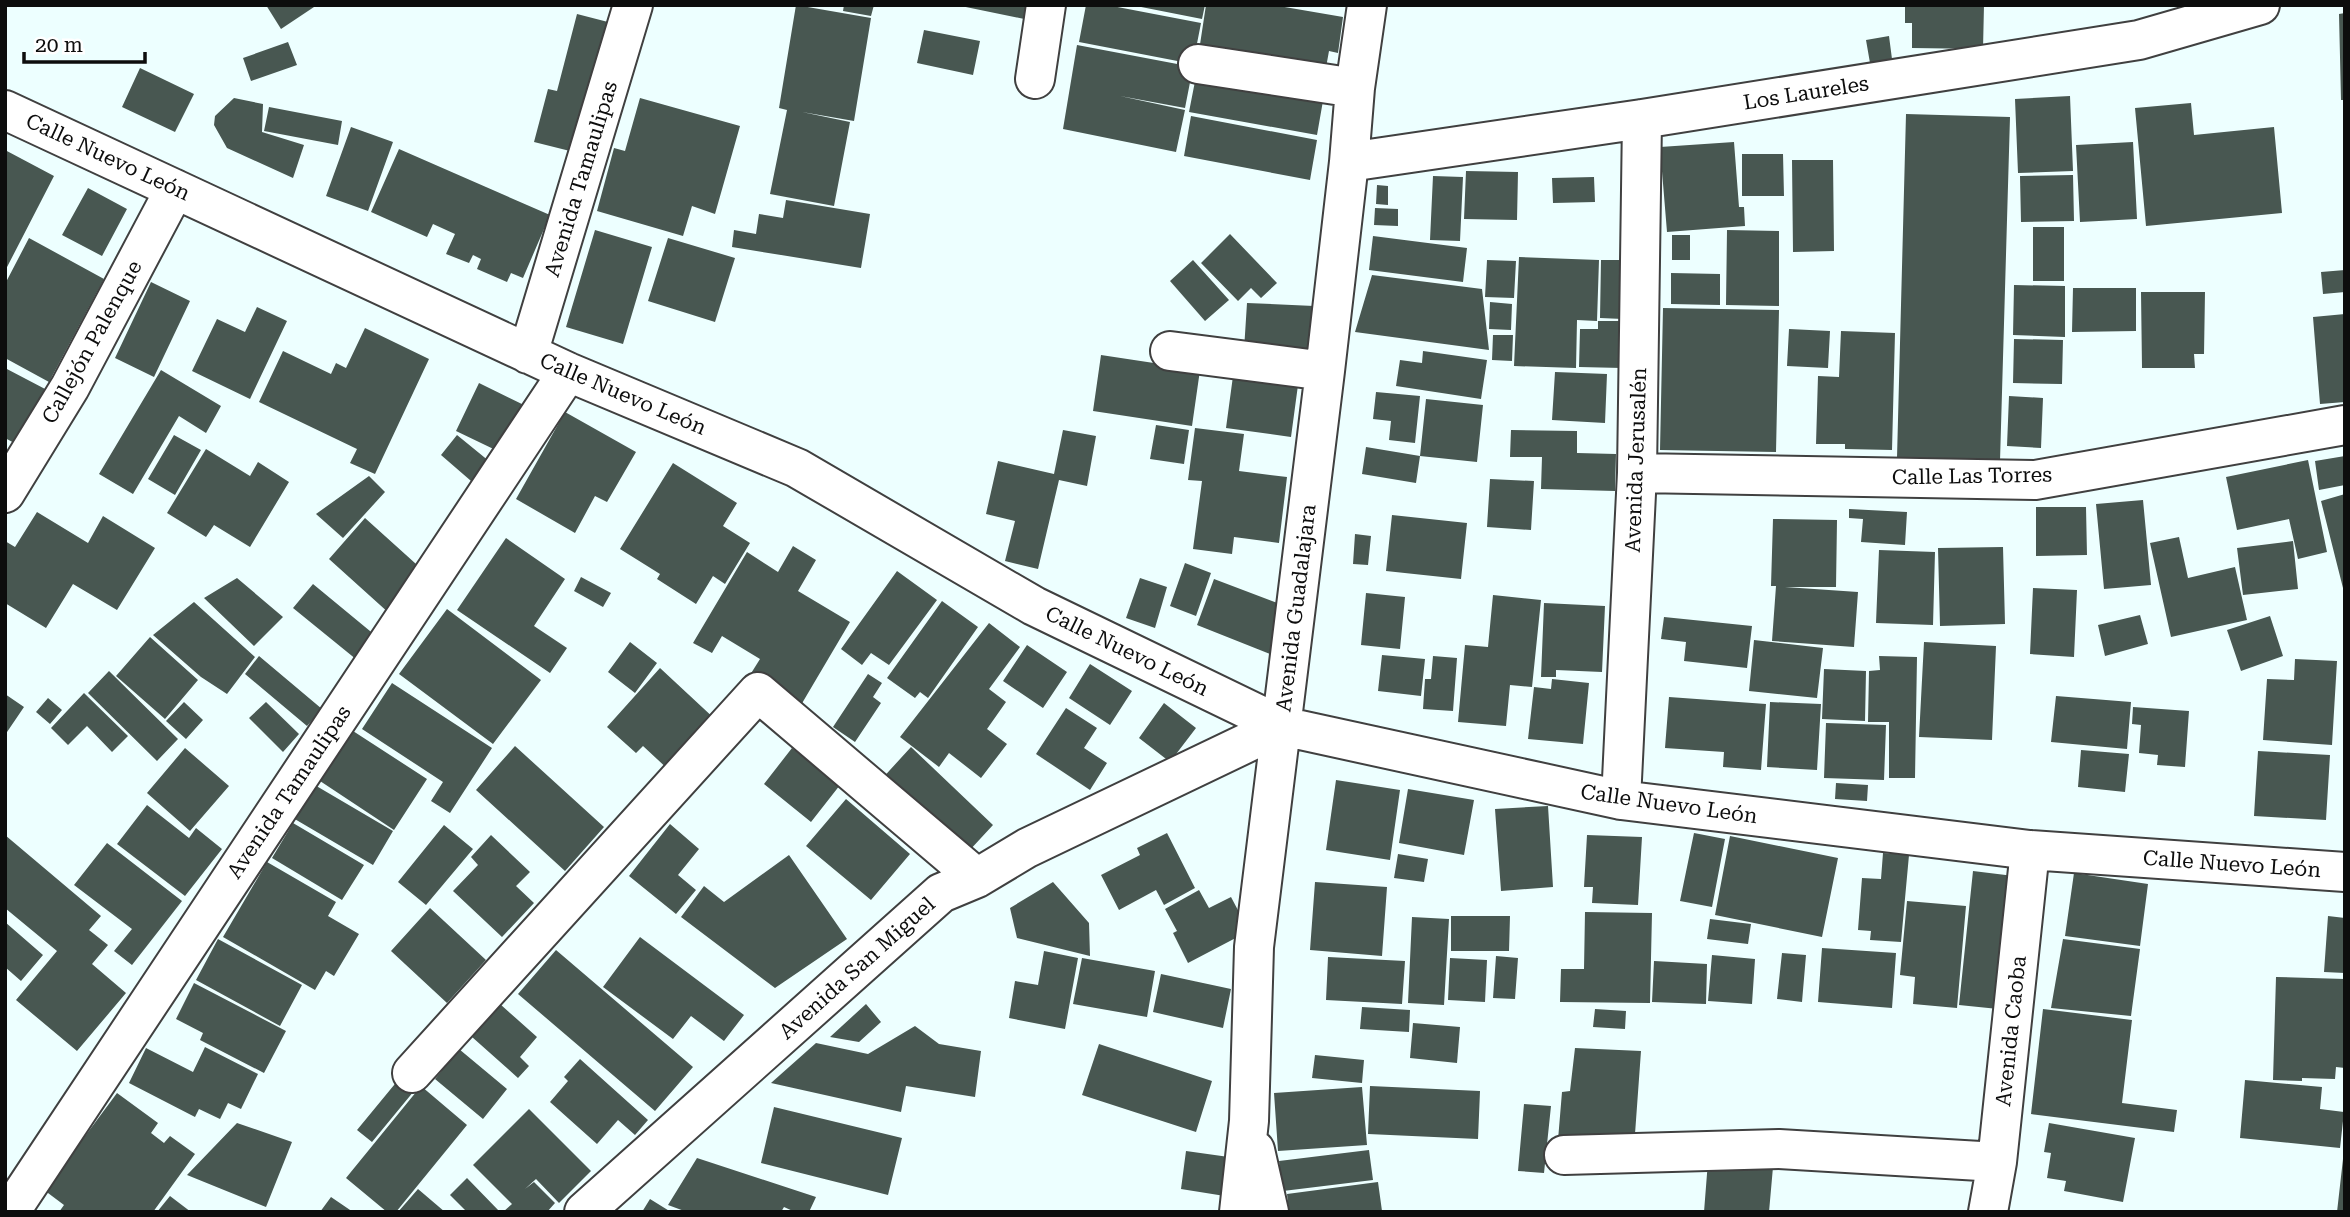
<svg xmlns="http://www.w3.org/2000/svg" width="2350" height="1217" viewBox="0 0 2350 1217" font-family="'Roboto Serif',serif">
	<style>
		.building { fill: #485751 }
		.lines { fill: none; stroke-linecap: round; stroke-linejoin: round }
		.minor-casing { stroke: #404040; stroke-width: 42 }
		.minor { stroke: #fff; stroke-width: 38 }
		.labels { text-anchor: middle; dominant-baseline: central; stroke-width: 7; stroke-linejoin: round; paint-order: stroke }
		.street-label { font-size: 21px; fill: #0d0d0d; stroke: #fff }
	</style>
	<rect width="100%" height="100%" fill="#edffff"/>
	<path class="building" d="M266 5H317L281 29Z
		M796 5 871 18 854 121 802 112 850 122 834 206 770 194 787 110 779 108Z
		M844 5H874L871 16 843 11Z
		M956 5H1037L1034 21Z
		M1086 5H1107L1201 23 1193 64 1079 42Z
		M1131 5H1205L1202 19Z
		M1206 5H1273L1343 17 1338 53 1329 51 1325 73 1199 51Z
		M1905 5H1984L1983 49 1912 48V23H1905Z
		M2345 13V100H2341L2339 14Z
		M577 14 608 22 574 152 534 142 548 89 557 91Z
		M924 30 980 41 973 75 917 63Z
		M1889 36 1892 59 1870 63 1866 40Z
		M288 42 297 65 251 81 243 58Z
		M1077 45 1193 67 1185 108 1120 96 1185 110 1176 152 1063 129Z
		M140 68 194 94 175 132 122 107Z
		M1197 71 1324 95 1317 135 1189 112Z
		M2070 96 2073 171 2018 173 2015 99Z
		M234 98 263 104 262 132 304 145 293 178 227 148 214 125 215 116Z
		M640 98 740 126 715 214 692 206 683 236 597 211 614 148 625 151Z
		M2191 103 2194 135 2274 127 2282 213 2146 226 2135 108Z
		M269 107 342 121 338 145 264 131Z
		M1906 114 2010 117 2000 461 1897 458Z
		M1191 116 1317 140 1310 180 1184 156Z
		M351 127 393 142 368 211 326 196Z
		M1734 142 1739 207H1744L1745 226 1667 232 1660 147Z
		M2133 142 2137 219 2080 222 2076 145Z
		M399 149 550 215 523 278 511 273 507 282 477 269 481 259 473 255 469 263 446 254 455 234 433 224 427 237 371 212Z
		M5 150 54 176 5 271Z
		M1742 154H1783L1784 196H1742Z
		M1792 160H1833L1834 251 1793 252Z
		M1466 171 1518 172 1517 220 1464 219Z
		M2073 175 2074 221 2021 222 2020 176Z
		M1433 176 1463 177 1460 241 1430 240Z
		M1594 177 1595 202 1553 203 1552 178Z
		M1377 185 1388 186V205L1376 204Z
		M88 188 127 209 102 256 62 235Z
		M786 200 870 214 861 268 732 247 734 230 756 234 759 214 783 218Z
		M1375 208 1398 209V226L1374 225Z
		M2033 227H2064V281H2033Z
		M595 230 652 247 623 344 566 327Z
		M1727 230 1779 231V306L1726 305Z
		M1230 234 1277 283 1261 298 1251 288 1238 301 1201 263Z
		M1672 235H1690V260H1672Z
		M1373 236 1467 248 1463 282 1369 270Z
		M29 238 104 279 49 382 5 358V284Z
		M668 238 735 258 715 322 648 301Z
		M1519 257 1599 260 1597 321 1577 320 1576 368 1514 366Z
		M1193 260 1229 300 1205 321 1170 281Z
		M1487 260 1516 261 1514 298 1485 297Z
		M1601 260H1624L1623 319 1600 318Z
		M2345 270V292L2323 294 2321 272Z
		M1671 273 1720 274V305L1671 304Z
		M1372 275 1482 289 1489 350 1355 332Z
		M151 282 190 301 154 377 115 358Z
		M2014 285 2065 286V337L2013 335Z
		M2073 288H2136V331L2072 332Z
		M2141 292H2205L2204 354H2194L2195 368H2142Z
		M1490 302 1512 304 1511 330 1489 329Z
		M1247 303 1314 306 1312 354 1244 350Z
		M257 307 287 321 250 399 192 371 217 319 245 332Z
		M1663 308 1779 310 1776 452 1660 450Z
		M2345 314V402L2320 404 2313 317Z
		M1598 321H1623L1622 368 1579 367 1580 329H1598Z
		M365 328 429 359 375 474 350 463 357 449 259 402 283 351 331 374 336 363 346 368Z
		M1789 329 1830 331 1828 368 1787 366Z
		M1841 331 1895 333 1892 450 1845 449V444H1816L1818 376 1839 377Z
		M1493 335H1513L1512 361 1492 360Z
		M2014 339 2063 340 2062 384 2013 383Z
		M1423 351 1487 360 1481 399 1396 386 1400 360 1422 363Z
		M1101 355 1200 370 1192 426 1093 411Z
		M5 368 47 390 18 445 5 438Z
		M161 370 221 406 206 433 179 416 133 494 99 474Z
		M1555 372 1607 374 1605 423 1552 420Z
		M1233 376 1298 385 1291 437 1226 428Z
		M479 383 528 407 506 455 456 431Z
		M1376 392 1420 396 1415 443 1389 440 1391 421 1373 419Z
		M2009 396 2043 398 2041 448 2007 446Z
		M1426 399 1483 405 1477 462 1420 456Z
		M565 412 636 452 607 502 595 496 575 533 516 499Z
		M1156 425 1189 430 1184 464 1150 459Z
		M1195 428 1244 434 1239 471 1287 477 1279 543 1234 537 1232 554 1193 549 1202 481 1188 480Z
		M1063 430 1096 436 1087 486 1059 480 1038 569 1005 561 1015 521 986 514 998 461 1054 474Z
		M1511 430 1577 431V453L1616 454 1615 491 1541 489 1542 457H1510Z
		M174 435 201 450 175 495 148 479Z
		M457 435 495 466 478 487 441 455Z
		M1366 447 1420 456 1416 483 1362 474Z
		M206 449 250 476 258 462 289 482 250 547 214 525 206 537 167 513Z
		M2345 456V485L2319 490 2315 461Z
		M2308 460 2327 552 2298 559 2289 519 2237 530 2226 477Z
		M673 463 737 503 723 526 750 543 725 584 713 576 696 604 657 579 660 574 620 549Z
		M369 476 385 492 343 538 316 514Z
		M1490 479 1534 481 1531 530 1487 527Z
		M2345 494V592H2344L2321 501Z
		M2143 500 2151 585 2104 589 2096 504Z
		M2036 507H2086L2087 555 2036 556Z
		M1849 509 1907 512 1905 545 1861 542 1863 519 1849 518Z
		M37 512 88 543 103 516 155 548 117 610 73 584 46 628 5 603V541L15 547Z
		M1392 515 1467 523 1461 579 1386 571Z
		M365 518 426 573 390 614 329 559Z
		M1773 519 1837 520 1836 587H1785L1858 592 1854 647 1772 641 1776 586H1771Z
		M1355 534 1371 536 1368 565 1353 564Z
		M2179 537 2188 578 2235 567 2247 620 2171 637 2150 543Z
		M506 538 565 579 534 626 567 648 550 673 457 610Z
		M2293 541 2298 589 2243 595 2237 548Z
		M793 546 816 560 798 591 850 622 801 705 750 675 760 659 722 636 712 653 693 643 747 552 778 572Z
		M2003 547 2005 624 1940 626 1938 548Z
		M1879 550 1935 552 1933 625 1876 623Z
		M1185 563 1211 573 1196 616 1170 606Z
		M897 571 937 600 889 665 871 653 862 665 841 649Z
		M581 577 611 593 603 607 574 591Z
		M237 578 283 617 254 646 204 598Z
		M1140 578 1167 587 1155 628 1126 618Z
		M1214 579 1288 607 1270 654 1197 625Z
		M313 584 376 636 357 660 293 608Z
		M2033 588 2077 590 2074 657 2030 654Z
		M1366 593 1405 597 1400 649 1361 645Z
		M1493 595 1541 600 1532 687 1510 685 1506 726 1458 722 1465 645 1488 647Z
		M942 601 978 627 928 698 920 692 915 698 887 678Z
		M194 602 255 657 227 694 201 677 153 635Z
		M1544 603 1605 606 1602 672 1556 670V677H1541Z
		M447 609 541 680 493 744 399 674Z
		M2140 615 2148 644 2105 656 2098 625Z
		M2270 616 2283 656 2241 671 2227 630Z
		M1664 617 1752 626 1747 668 1684 661 1686 642 1661 639Z
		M989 623 1020 647 989 689 1006 702 987 729 1007 744 981 778 949 753 939 767 900 737Z
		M150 637 198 680 165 719 116 676Z
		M1754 640 1823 648 1817 698 1749 691Z
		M630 642 657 663 635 693 608 672Z
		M1924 642 1996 646 1992 740 1919 737Z
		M1027 645 1067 672 1043 708 1003 681Z
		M1382 655 1425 659 1421 696 1378 691Z
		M259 656 322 709 307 726 245 674Z
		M1433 656 1457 658 1453 711 1423 709 1425 679H1431Z
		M1879 656 1917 657 1915 778H1889V722H1868L1869 671 1880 670Z
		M2295 659 2337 661 2332 745 2263 740 2267 679 2294 680Z
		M1090 664 1132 691 1110 725 1069 698Z
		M660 668 717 721 671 772 643 746 636 753 607 727Z
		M1824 669 1866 671 1865 721 1822 719Z
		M109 671 178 739 157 761 88 693Z
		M868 674 882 683 873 697 881 703 855 742 833 727Z
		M1552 679 1589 683 1583 744 1528 739 1534 687 1551 689Z
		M392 683 492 748 450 813 431 801 443 782 362 729Z
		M84 693 128 736 112 752 87 726 68 745 51 728Z
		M5 694 24 707 5 735Z
		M2056 696 2131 702 2127 749 2051 742Z
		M1669 697 1766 704 1761 770 1723 767 1724 752 1665 748Z
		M48 698 62 710 50 724 36 712Z
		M184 702 203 720 186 739 166 721Z
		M266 702 299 734 283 752 249 718Z
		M1770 702 1821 704 1817 770 1767 767Z
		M1164 703 1196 728 1170 762 1139 738Z
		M2133 707 2189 711 2185 767 2157 765 2158 755 2139 753 2141 725 2132 724Z
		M1066 708 1097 728 1084 748 1107 763 1090 790 1036 754Z
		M1826 723 1886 725 1884 780 1824 778Z
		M353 731 427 779 394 830 320 781Z
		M515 746 604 827 565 871 476 790Z
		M911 747 993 825 968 852 879 782Z
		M185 748 229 786 190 831 147 793Z
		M792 748 840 785 811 822 764 784Z
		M2081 750 2129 754 2125 792 2078 787Z
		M2258 751 2330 755 2326 820 2254 816Z
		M1336 780 1400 790 1390 860 1326 850Z
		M1836 783 1868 785 1867 801 1835 799Z
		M313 784 393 831 373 865 293 818Z
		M1408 789 1474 800 1464 855 1399 843Z
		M846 799 910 854 871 900 806 846Z
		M147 805 189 838 196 828 222 849 185 896 117 844Z
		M1548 806 1553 887 1501 891 1495 809Z
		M293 823 364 865 342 900 272 858Z
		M670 824 699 849 678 875 696 890 676 914 629 876Z
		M444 825 473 849 426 905 398 882Z
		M1167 833 1195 888 1164 905 1156 890 1119 910 1101 875 1140 855 1137 848Z
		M1694 833 1725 839 1712 907 1680 901Z
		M5 835 101 916 89 930 108 945 92 964 126 993 77 1051 16 1000 57 951 5 908Z
		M491 835 530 872 516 886 534 903 502 937 453 891 478 865 471 857Z
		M1587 835 1642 837 1638 905 1592 903 1593 887H1584Z
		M1730 836 1838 858 1822 937 1715 915Z
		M107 843 182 901 132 965 114 951 132 929 74 885Z
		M1883 853 1909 855 1901 942 1870 940 1871 931 1858 930 1862 878 1881 879Z
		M1398 854 1428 859 1424 882 1394 878Z
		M789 855 847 939 775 988 681 917 704 886 724 902Z
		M267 862 336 902 328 916 359 934 334 976 326 971 315 990 223 937Z
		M1973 871 2022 877 2008 1010 1959 1005Z
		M2074 873 2148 884 2140 946 2065 936Z
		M1053 882 1089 923 1090 956 1017 938 1010 908Z
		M1315 882 1387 887 1382 956 1310 950Z
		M1199 890 1209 908 1231 897 1249 931 1188 963 1173 933 1177 931 1165 909Z
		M1907 901 1966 906 1957 1008 1913 1004 1915 977 1900 975Z
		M430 908 486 960 447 1003 391 951Z
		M1585 912 1652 913 1650 1003 1560 1002 1561 969H1584Z
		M1451 916H1510L1509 951H1451Z
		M2328 916 2345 918V973L2324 972Z
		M1412 917 1449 919 1444 1005 1408 1003Z
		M1710 919 1751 924 1748 944 1707 939Z
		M5 922 43 955 21 981 5 967Z
		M640 937 744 1015 724 1041 691 1016 673 1039 603 987Z
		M218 939 302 985 280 1026 196 980Z
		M2063 939 2140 949 2131 1016 2051 1008Z
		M1822 948 1896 953 1892 1008 1818 1002Z
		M556 950 693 1067 655 1111 518 994Z
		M1044 951 1078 958 1065 1029 1009 1018 1015 981 1038 985Z
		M1782 953 1806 955 1802 1002 1777 999Z
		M1712 955 1755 959 1752 1004 1708 1001Z
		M1496 956 1518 958 1515 999 1493 998Z
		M1328 957 1405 961 1402 1004 1326 1000Z
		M1082 958 1155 971 1147 1017 1073 1004Z
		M1450 958 1487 960 1485 1002 1448 1000Z
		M1654 961 1707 964 1706 1004 1652 1002Z
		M1161 974 1231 989 1223 1028 1153 1012Z
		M2276 977 2345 979V1068L2336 1067 2335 1079 2302 1078V1081L2273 1080Z
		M194 983 286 1031 264 1073 200 1040 203 1033 176 1019Z
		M500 1004 537 1037 520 1057 529 1066 518 1078 472 1037Z
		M866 1004 881 1022 859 1042 830 1037Z
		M1362 1007 1410 1010 1409 1032 1360 1029Z
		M1595 1009 1626 1011 1625 1029 1593 1027Z
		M2043 1009 2132 1020 2122 1103 2177 1110 2174 1132 2031 1114Z
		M1413 1023 1460 1027 1457 1063 1410 1058Z
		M915 1026 939 1044 981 1051 975 1097 906 1086 901 1112 771 1083 816 1043 868 1054Z
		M1099 1044 1212 1081 1196 1132 1082 1095Z
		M205 1047 258 1074 241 1109 228 1103 220 1119 199 1109 195 1117 129 1083 146 1048 193 1072Z
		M1575 1048 1641 1051 1635 1134 1558 1140 1562 1092 1570 1091Z
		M459 1049 507 1089 483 1119 435 1079Z
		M1315 1055 1364 1060 1362 1083 1312 1078Z
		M580 1059 648 1120 635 1135 618 1120 597 1144 550 1102 568 1081 564 1077Z
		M399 1079 414 1091 372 1142 357 1130Z
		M2245 1080 2322 1087 2320 1109 2344 1112 2340 1148 2240 1138Z
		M421 1086 467 1125 396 1212H387L346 1178Z
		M1370 1086 1480 1091 1478 1139 1368 1134Z
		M1362 1087 1367 1145 1278 1151 1274 1093Z
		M117 1093 158 1123 151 1133 164 1143 170 1136 195 1154 153 1212H59L64 1205 36 1184 71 1155Z
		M1524 1104 1551 1106 1544 1173 1518 1171Z
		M774 1107 902 1138 888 1195 761 1163Z
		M529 1109 591 1171 559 1203 536 1179 525 1189 534 1182 555 1203 547 1212H503L512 1204 473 1165Z
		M237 1123 292 1142 266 1207 187 1175Z
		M2049 1123 2135 1138 2123 1202 2064 1191 2066 1181 2047 1178 2051 1153 2044 1152Z
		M1369 1150 1373 1180 1283 1191 1279 1161Z
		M1186 1151 1236 1158 1231 1197 1181 1189Z
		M697 1158 816 1197 809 1212H795L784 1207 781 1212H687L668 1205Z
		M2343 1159H2345V1212H2337Z
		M1708 1161 1773 1167 1769 1212H1704Z
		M467 1178 500 1212H467L450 1195Z
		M1378 1182 1382 1211 1289 1212 1287 1194Z
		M418 1189 445 1212H398Z
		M170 1196 191 1212H157Z
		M331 1197 353 1212H320Z
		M650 1199 671 1212H642Z"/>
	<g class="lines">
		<defs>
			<path id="minor" d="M1198 64 1355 88
				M1035 79 1046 5
				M5 110 568 372 797 468 1034 606 1282 726 1621 800 2030 850 2345 872
				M1349 162 1642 119 2139 40 2260 5
				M1170 351 1325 371
				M528 354 633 5
				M1637 473 2035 480 2345 425
				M5 493 70 387 175 189
				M1621 800 1637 473 1642 119
				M412 1073 758 692 977 878
				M1255 1150 1269 1212
				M1564 1155 1779 1149 1997 1162
				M10 1212 568 372
				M584 1212 941 893 977 878 1027 848 1282 726
				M1239 1212 1249 1121 1254 947 1325 371 1349 162 1355 88 1367 5
				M1988 1212 1997 1162 2030 850"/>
		</defs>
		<use href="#minor" class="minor-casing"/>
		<use href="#minor" class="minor"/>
	</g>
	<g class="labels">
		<g class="street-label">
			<text transform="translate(1806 93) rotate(-9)">Los Laureles</text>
			<text transform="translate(108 157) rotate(25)">Calle Nuevo León</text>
			<text transform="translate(581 179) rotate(-73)">Avenida Tamaulipas</text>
			<text transform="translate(92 342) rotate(-61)">Callejón Palenque</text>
			<text transform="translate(623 394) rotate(23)">Calle Nuevo León</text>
			<text transform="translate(1636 460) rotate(-88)">Avenida Jerusalén</text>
			<text transform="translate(1972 476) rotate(-1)">Calle Las Torres</text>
			<text transform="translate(1296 608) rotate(-83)">Avenida Guadalajara</text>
			<text transform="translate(1127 651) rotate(26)">Calle Nuevo León</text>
			<text transform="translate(289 792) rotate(-56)">Avenida Tamaulipas</text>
			<text transform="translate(1669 804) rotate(8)">Calle Nuevo León</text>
			<text transform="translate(2232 864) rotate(4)">Calle Nuevo León</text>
			<text transform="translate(857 968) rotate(-42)">Avenida San Miguel</text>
			<text transform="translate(2011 1031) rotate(-84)">Avenida Caoba</text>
		</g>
	</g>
	<rect width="2350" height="1217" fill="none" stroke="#0d0d0d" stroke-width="14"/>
	<path d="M24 52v10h121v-10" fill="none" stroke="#0d0d0d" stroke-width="3.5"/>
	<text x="35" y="52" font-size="21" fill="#0d0d0d" stroke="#ffffff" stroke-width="5" paint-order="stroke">20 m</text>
</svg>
